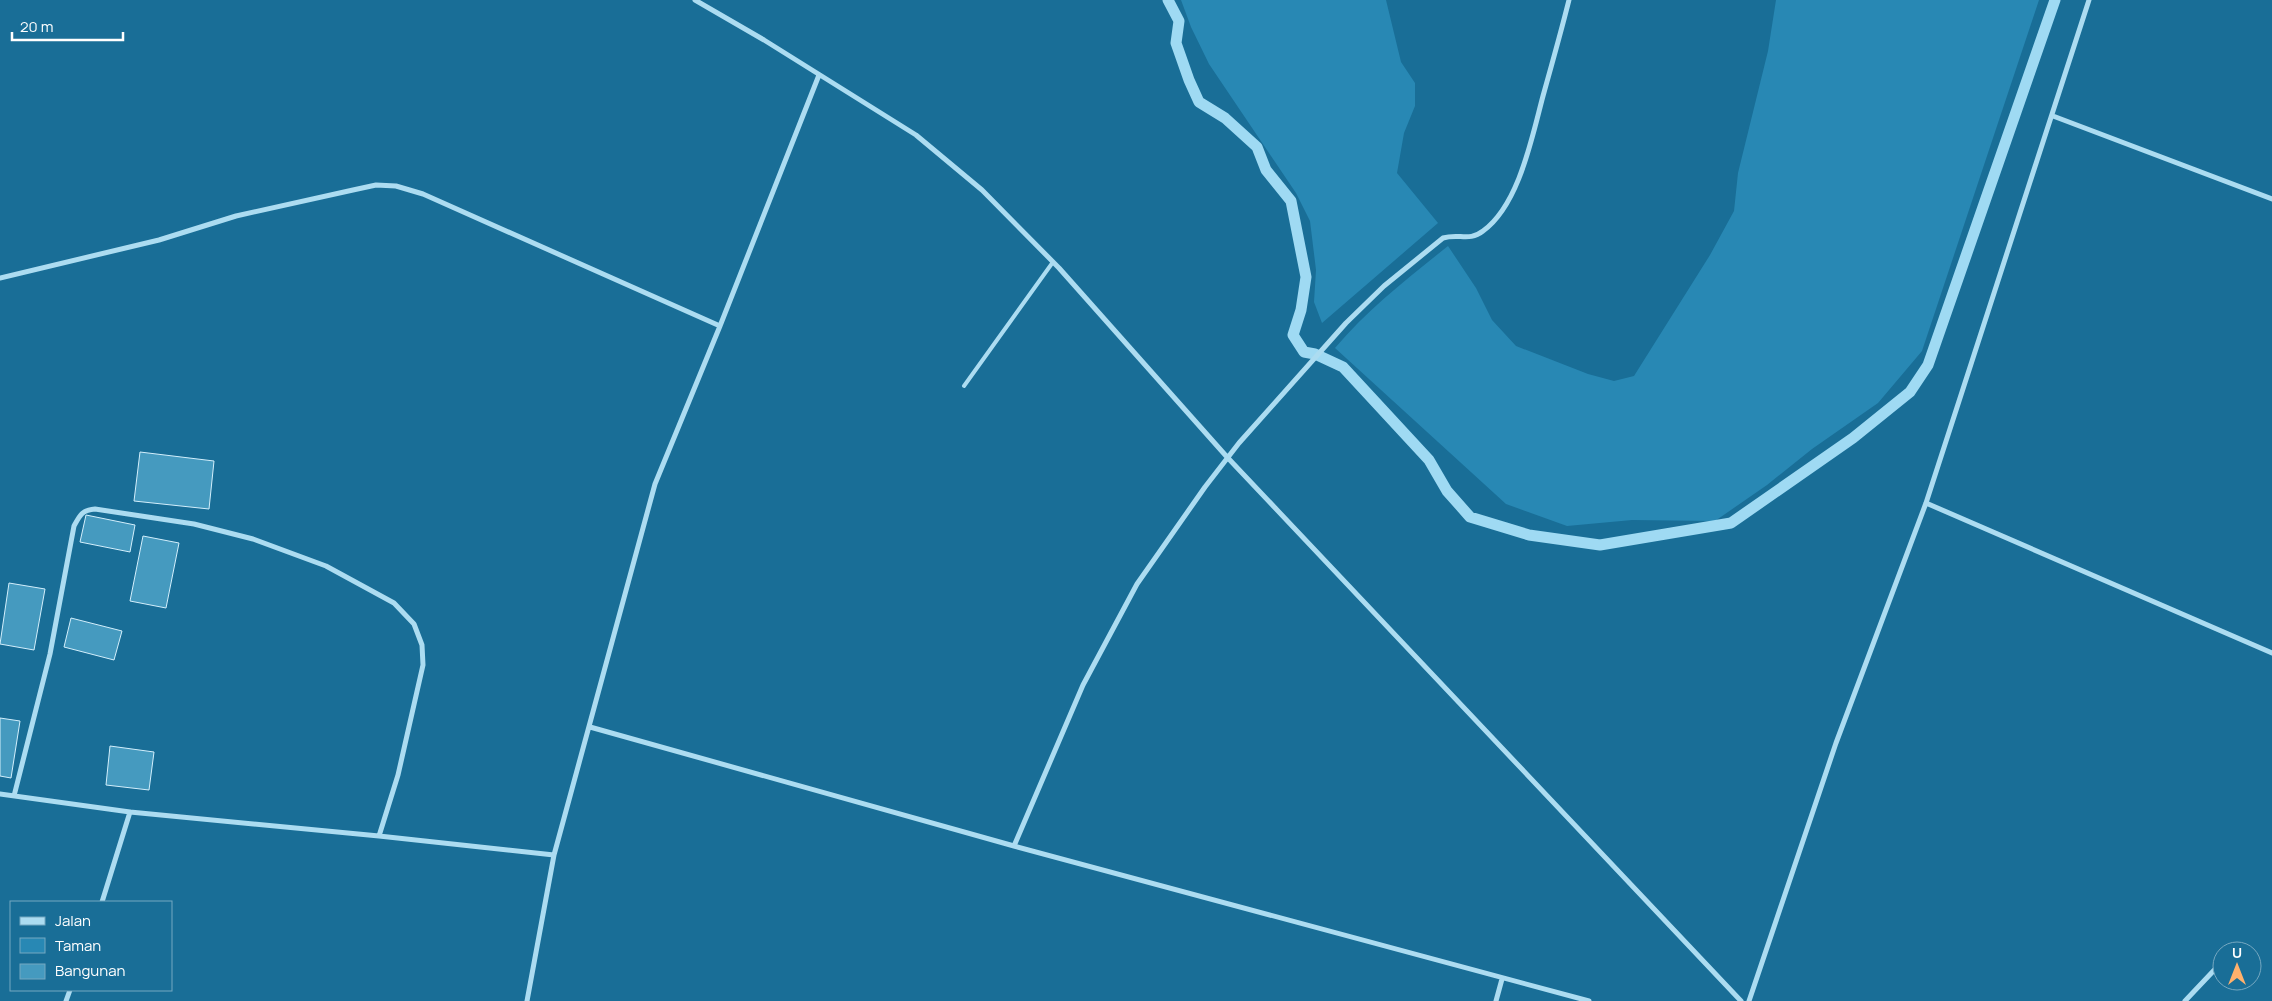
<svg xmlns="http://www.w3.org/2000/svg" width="2272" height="1001" viewBox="0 0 2272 1001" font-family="Manrope,sans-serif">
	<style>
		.green { fill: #2888b4 }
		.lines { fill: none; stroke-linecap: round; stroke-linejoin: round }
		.stream { stroke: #9fdaf3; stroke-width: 11 }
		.building { fill: #459abf; stroke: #d3effc }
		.service { stroke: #acdcf1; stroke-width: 4 }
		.minor { stroke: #acdcf1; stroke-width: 5 }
	</style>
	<rect width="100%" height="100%" fill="#196e97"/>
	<path class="green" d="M1181 0H1386L1401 62 1415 83V106L1404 133 1397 173 1438 223 1322 323 1314 302 1316 270 1310 221 1296 193 1209 64 1191 27Z
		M1776 0H2039L1922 351 1878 403 1812 449 1767 485 1715 521 1632 520 1567 526 1506 504 1335 348C1368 309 1408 278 1448 246L1476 288 1492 320 1516 346 1588 374 1614 381 1634 376 1710 255 1734 211 1738 173 1768 51Z"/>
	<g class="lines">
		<path class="stream" d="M1168 0 1179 21 1176 43 1189 80 1199 102 1225 118 1257 147 1266 170 1291 201 1306 277 1301 310 1293 335 1304 352 1315 354 1343 367 1429 460 1447 491 1470 517 1529 535 1600 545 1731 523 1853 438 1910 392 1928 365 2055 0"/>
	</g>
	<path class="building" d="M140 452 214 461 209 509 134 501Z
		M86 515 135 525 130 552 80 542Z
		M143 536 179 543 166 608 130 601Z
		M9 583 45 589 34 650 0 644Z
		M71 618 122 631 114 660 64 647Z
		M0 718 20 721 11 778 0 776Z
		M110 746 154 752 149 790 106 785Z"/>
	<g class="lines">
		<path class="service" d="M964 386 1053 262"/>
		<path class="minor" d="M695 0 764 40 916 135 982 190 1059 268 1227 457 1741 1001
			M2053 116 2272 199
			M0 278 159 240 236 216 353 190 376 185 396 186 423 194 720 326
			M1926 503 2272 653
			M590 727 1014 846 1589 1001
			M0 794 130 812 379 836 554 855
			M14 796 50 654 74 526C80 515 82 510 95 509L194 524 253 539 326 566 394 603 414 624 422 645 423 665 398 775 379 836
			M1014 846 1083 685 1137 584 1205 487 1239 443 1346 323 1384 286 1443 238C1459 233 1469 242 1483 231 1519 205 1532 137 1543 96 1552 64 1561 32 1569 0
			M102 902 130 812
			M66 1001 70 990
			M527 1001 554 855 655 484 720 326 819 75
			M1496 1001 1502 979
			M1749 1001 1836 743 1926 503 2089 0
			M2185 1001 2219 965"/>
	</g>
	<rect x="10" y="901" width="162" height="90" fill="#196e97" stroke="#75a8c1"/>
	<rect x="20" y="917" width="25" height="8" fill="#acdcf1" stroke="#75a8c1"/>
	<text x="55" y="926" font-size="15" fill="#ffffff">Jalan</text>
	<rect x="20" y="938" width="25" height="15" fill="#2888b4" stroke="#75a8c1"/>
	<text x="55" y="951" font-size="15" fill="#ffffff">Taman</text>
	<rect x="20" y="964" width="25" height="15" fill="#459abf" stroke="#75a8c1"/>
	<text x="55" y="976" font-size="15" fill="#ffffff">Bangunan</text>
	<g transform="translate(2237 966)"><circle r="24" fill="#196e97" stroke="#75a8c1"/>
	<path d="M0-4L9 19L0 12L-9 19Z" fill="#ffb16c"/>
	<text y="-8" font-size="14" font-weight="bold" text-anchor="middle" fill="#ffffff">U</text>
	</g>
	<path d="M12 32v8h111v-8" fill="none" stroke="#ffffff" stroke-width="2.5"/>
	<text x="20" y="32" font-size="15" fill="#ffffff" stroke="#196e97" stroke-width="4" paint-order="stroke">20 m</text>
</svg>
